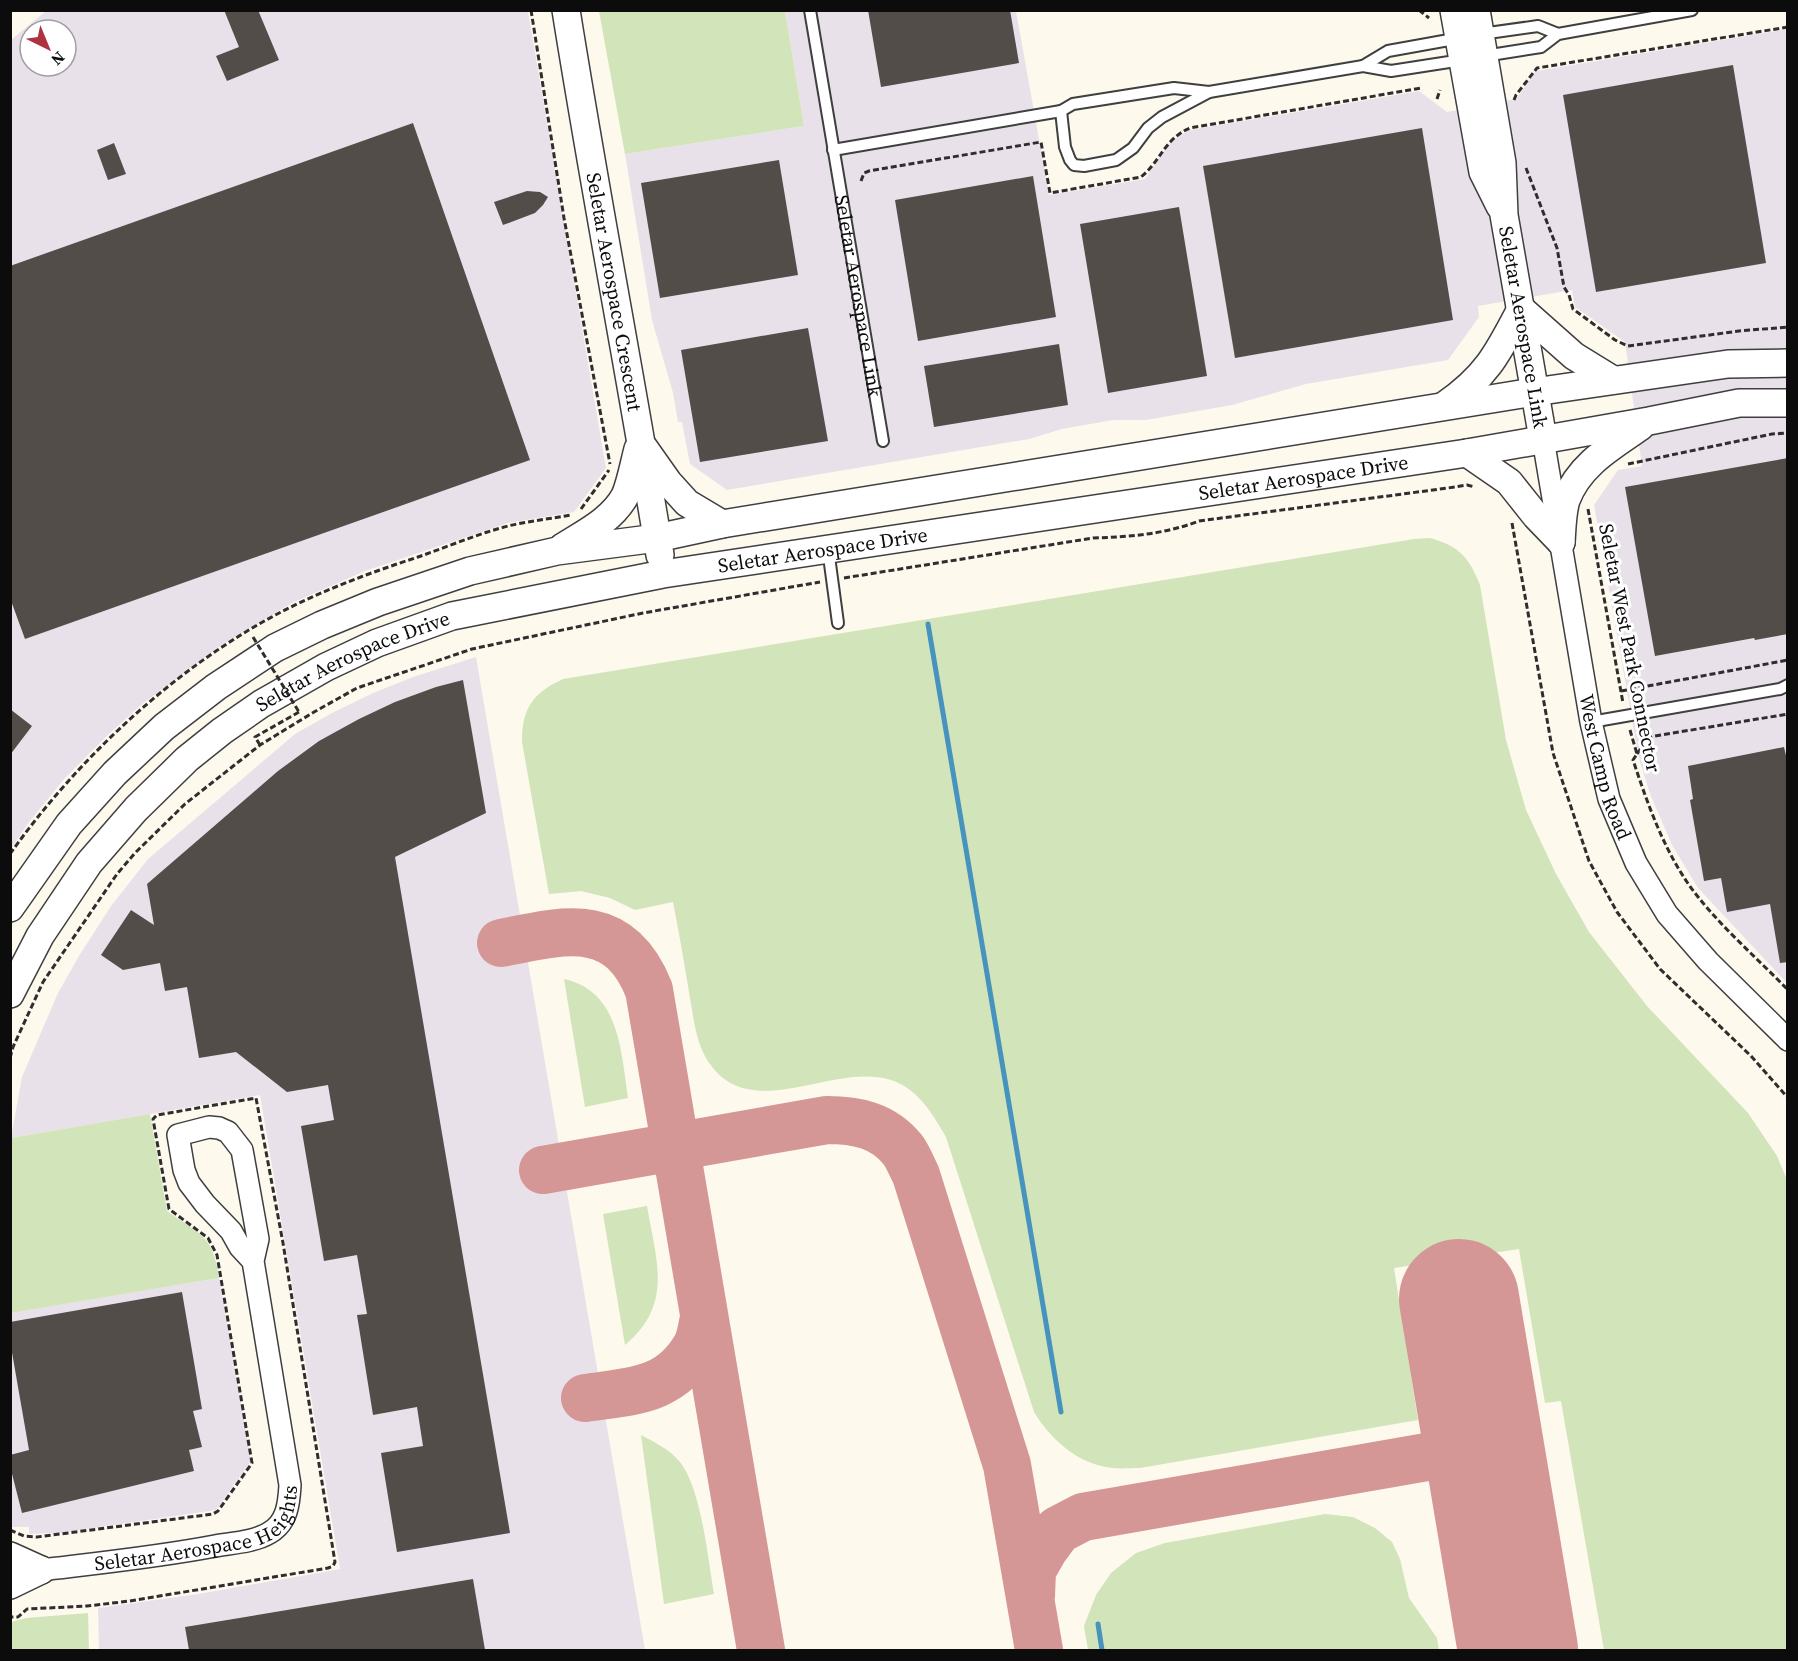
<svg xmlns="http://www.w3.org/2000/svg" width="1798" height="1661" viewBox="0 0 1798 1661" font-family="'Source Serif 4',serif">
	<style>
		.industrial { fill: #e9e1ea; fill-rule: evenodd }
		.green { fill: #d1e4ba }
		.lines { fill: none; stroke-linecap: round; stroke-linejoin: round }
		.stream { stroke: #4693be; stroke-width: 5 }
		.taxiway { stroke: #d59696; stroke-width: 48 }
		.runway { stroke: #d59696; stroke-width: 120 }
		.building { fill: #534d4a }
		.service-casing { stroke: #3f3f3f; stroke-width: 14 }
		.minor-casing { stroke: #3f3f3f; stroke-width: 24 }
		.tertiary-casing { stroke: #3f3f3f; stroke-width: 30 }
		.path { stroke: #2e2e2e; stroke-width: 3; stroke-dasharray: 6 3; stroke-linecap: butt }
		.service { stroke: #fff; stroke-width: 10 }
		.minor { stroke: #fff; stroke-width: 21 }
		.tertiary { stroke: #fff; stroke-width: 27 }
		.path-bridge { stroke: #2e2e2e; stroke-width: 3; stroke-dasharray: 6 3; stroke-linecap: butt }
		.labels { text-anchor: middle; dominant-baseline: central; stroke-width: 6; stroke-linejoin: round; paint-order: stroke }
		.street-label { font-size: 20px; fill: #0c0c0c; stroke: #fff }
	</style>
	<rect width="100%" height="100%" fill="#fdf9ed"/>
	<path class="industrial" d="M46 11H528L606 468 574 512 508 523 365 571 292 603 220 646 141 705 109 734 65 778 29 822 11 849V40ZM30 30H66V66H30Z
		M785 11H1016L1049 195 1145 179 1168 145 1179 136 1190 130 1419 91 1447 112 1516 99 1536 71 1787 29V983L1698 888 1672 845 1650 794 1640 762 1633 726 1594 505 1618 470 1642 466 1625 342 1575 307 1572 290 1478 306 1479 317 1448 360 1306 384 1232 405 1146 420H1113L1062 429 1029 439 727 490 690 464 682 422H678L673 393 652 320 625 154 804 126Z
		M476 657 645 1650H99L98 1608 198 1594 340 1569 260 1095 11 1138 22 1077 58 993 79 956 111 906 148 859 295 734 332 713 373 693 413 677Z
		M219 1278 251 1461 216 1510 60 1533 29 1534V1527H11V1313Z"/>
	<path class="green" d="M599 11H785L804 126 625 154Z
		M1430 538C1459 546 1469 557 1480 585L1506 740 1526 810 1556 874 1589 932 1647 1006 1748 1113 1777 1156 1787 1180V1650H1604L1561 1401 1545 1403 1519 1249 1394 1268 1418 1420 1140 1468C1131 1468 1121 1469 1112 1468 1078 1464 1051 1440 1034 1412L946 1137C936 1120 926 1102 910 1090 852 1044 752 1136 706 1058 695 1039 693 1014 689 992 684 962 679 932 673 902L635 910 610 898 581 891 549 894 522 742C522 708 533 693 563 679L1414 539Z
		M564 979C620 991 621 1052 628 1098L585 1107Z
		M150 1114 167 1211C200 1235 213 1234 219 1278L11 1313V1138Z
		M647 1206C656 1260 674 1304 625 1345L603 1214Z
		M641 1435C654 1442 669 1449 679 1461 701 1486 708 1559 714 1594L664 1604Z
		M1325 1514 1353 1517 1375 1528 1392 1542 1400 1559 1409 1598 1437 1638 1439 1650H1088L1084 1626 1096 1595 1111 1573 1136 1553 1165 1543Z
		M88 1613 89 1650H11V1622L26 1618Z"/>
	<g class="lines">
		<path class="stream" d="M928 624 1061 1412
			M1098 1624 1102 1650"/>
		<path class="taxiway" d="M501 943C565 930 619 915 649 990L761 1650
			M543 1170 827 1120C856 1120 883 1125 903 1150 908 1157 912 1167 916 1175L1007 1465 1039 1650
			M585 1398C632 1391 671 1392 697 1345 701 1337 702 1326 704 1318
			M1031 1596 1032 1570 1044 1549 1058 1530 1083 1517 1484 1447"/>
		<path class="runway" d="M1459 1299 1518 1650"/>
	</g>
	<path class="building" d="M224 10H258L279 60 227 81 216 56 239 47Z
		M868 10H1010L1019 63 881 87Z
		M1733 65 1766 263 1596 292 1563 95Z
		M413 123 530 460 25 639 10 598V266Z
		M1422 128 1453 320 1235 358 1203 166Z
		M114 143 126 174 108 180 97 150Z
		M779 160 798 275 660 298 641 183Z
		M1033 176 1056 317 918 341 895 200Z
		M527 191 540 192 548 197 543 205 535 213 503 225 494 202Z
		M1179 207 1207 376 1108 393 1080 224Z
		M808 328 828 441 700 462 681 350Z
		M1059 344 1068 405 934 427 924 366Z
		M1788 458V634L1755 640 1754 638 1655 656 1625 487Z
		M463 680 486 813 395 857 510 1533 397 1552 381 1453 423 1446 417 1407 373 1415 357 1315 367 1314 357 1255 324 1261 301 1126 334 1120 328 1085 287 1092 236 1052 199 1058 187 987 165 991 160 963 123 970 101 955 131 910 154 925 147 884 278 771 319 741 359 719 395 702 436 687Z
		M10 709 32 726 10 755Z
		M1784 747 1788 764V962L1780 963 1770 904 1727 912 1721 878 1704 881 1690 800 1693 799 1688 766Z
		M182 1292 202 1409 193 1411 202 1447 189 1450 194 1471 22 1513 10 1466V1455L29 1450 10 1341V1322Z
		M473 1579 485 1650H189L185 1627Z"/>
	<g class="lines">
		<defs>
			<g id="service">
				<path id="s1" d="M810 10 883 441"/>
				<path d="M1481 34 1538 26 1558 34"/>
				<path d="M1484 56 1541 47 1558 34 1692 10"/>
				<path d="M1363 66 1388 51 1460 38"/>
				<path d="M1061 111 1065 147 1070 160 1074 165 1084 166 1116 160 1133 148 1148 128 1162 117 1209 92"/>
				<path d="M833 150 1061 111 1073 104 1174 88 1209 92 1363 66 1391 71 1462 60"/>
				<path d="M828 549 838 623"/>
				<path d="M1591 722 1780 689 1788 685"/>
			</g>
			<g id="minor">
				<path id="s2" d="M1543 439 1591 722 1609 799 1636 863 1667 914 1708 961 1788 1040"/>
				<path id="s3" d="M28 1570H41C99 1563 158 1557 215 1546 232 1543 254 1542 269 1533 287 1523 289 1504 290 1485L253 1261 258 1239 242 1150 228 1132 219 1128 209 1127 178 1135 184 1170 189 1183 205 1204 231 1231 240 1247 253 1261"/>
			</g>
			<g id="tertiary">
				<path id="s4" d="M566 10C595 192 630 373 660 555"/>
				<path d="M1454 10 1483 172 1500 206"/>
				<path id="s5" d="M1476 10 1502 163 1504 215 1543 439"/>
				<path d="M1521 309 1574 356 1613 380"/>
				<path d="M1445 405C1487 376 1498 353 1521 309"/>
				<path d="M644 448 668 482 687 503 722 524"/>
				<path d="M1467 453 1509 482 1536 516 1561 542"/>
				<path d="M1561 542C1562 529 1562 513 1566 500 1579 465 1611 447 1640 427"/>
				<path d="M563 547C585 533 612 520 625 496 631 482 634 464 638 449"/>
				<path d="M10 908 69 824 115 773 164 727 216 687 275 648 322 625 378 602 470 571 557 551 657 538 722 524 1534 392 1728 364 1788 363"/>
				<path id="s6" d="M10 994 40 936 89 863 136 809 187 759 222 731 261 704 326 667 377 643 452 616 663 574 1467 453 1649 421 1739 403H1788"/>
				<path d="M10 1556 41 1570"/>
				<path d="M10 1585 41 1570"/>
			</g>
		</defs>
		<use href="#service" class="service-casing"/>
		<use href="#minor" class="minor-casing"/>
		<use href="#tertiary" class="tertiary-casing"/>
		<path class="path" d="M531 10 564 218 610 464
			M1419 10 1429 18
			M1437 99 1440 90
			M1514 100 1516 95 1537 68 1788 27
			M1526 168 1557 248 1564 287 1569 295 1573 309 1615 340 1628 346 1739 331 1788 327
			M861 181 864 173 869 171 1041 142 1050 193 1141 177C1161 161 1164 139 1190 128L1421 88
			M1628 464 1772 434 1788 433
			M581 509 609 470
			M1588 509 1623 703
			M1512 523 1553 753 1589 861 1617 912 1660 969 1751 1056 1788 1098
			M844 578 1093 538C1130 537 1165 534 1199 521L1448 488 1467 485 1475 487
			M1621 691 1788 660
			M1630 730 1637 754 1633 760C1647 802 1662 845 1687 882 1713 920 1755 956 1788 990
			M260 745 255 737 299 712
			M1637 754 1649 737 1788 714
			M10 854C78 758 178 665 283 611 326 589 372 572 418 557 447 547 477 534 508 526 528 521 550 519 571 515
			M10 1058 13 1047 43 982 117 874 135 853 185 804 260 745 314 712 357 688 472 649 643 613 820 582
			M10 1530 24 1536 37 1537 213 1514 218 1511 252 1463 217 1255 208 1238 169 1209 153 1119 157 1115 256 1098 283 1243 335 1562 333 1566 328 1568 130 1601 87 1606 27 1609 18 1617H10"/>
		<use href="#service" class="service"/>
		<use href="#minor" class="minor"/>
		<use href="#tertiary" class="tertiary"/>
		<path class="path-bridge" d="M253 637 299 712"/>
	</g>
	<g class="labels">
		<g class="street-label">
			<text stroke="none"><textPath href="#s4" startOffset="286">Seletar Aerospace Crescent</textPath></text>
			<text stroke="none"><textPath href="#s1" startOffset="290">Seletar Aerospace Link</textPath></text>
			<text stroke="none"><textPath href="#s5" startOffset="321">Seletar Aerospace Link</textPath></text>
			<text stroke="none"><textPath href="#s6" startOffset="1462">Seletar Aerospace Drive</textPath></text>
			<text stroke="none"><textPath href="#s6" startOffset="976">Seletar Aerospace Drive</textPath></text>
			<text transform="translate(1630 648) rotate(79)">Seletar West Park Connector</text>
			<text stroke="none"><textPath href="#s6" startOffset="490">Seletar Aerospace Drive</textPath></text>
			<text stroke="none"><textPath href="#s2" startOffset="334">West Camp Road</textPath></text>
			<text stroke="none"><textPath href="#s3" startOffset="183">Seletar Aerospace Heights</textPath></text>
		</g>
	</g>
	<rect width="1798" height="1661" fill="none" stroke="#0c0c0c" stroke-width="24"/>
	<g transform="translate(48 48) rotate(137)"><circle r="28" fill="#ffffff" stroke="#9e9e9e" stroke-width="1.5"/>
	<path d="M0-4.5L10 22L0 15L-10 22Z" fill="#ad333e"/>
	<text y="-9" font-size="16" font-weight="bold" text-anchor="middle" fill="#0c0c0c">N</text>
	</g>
</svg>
